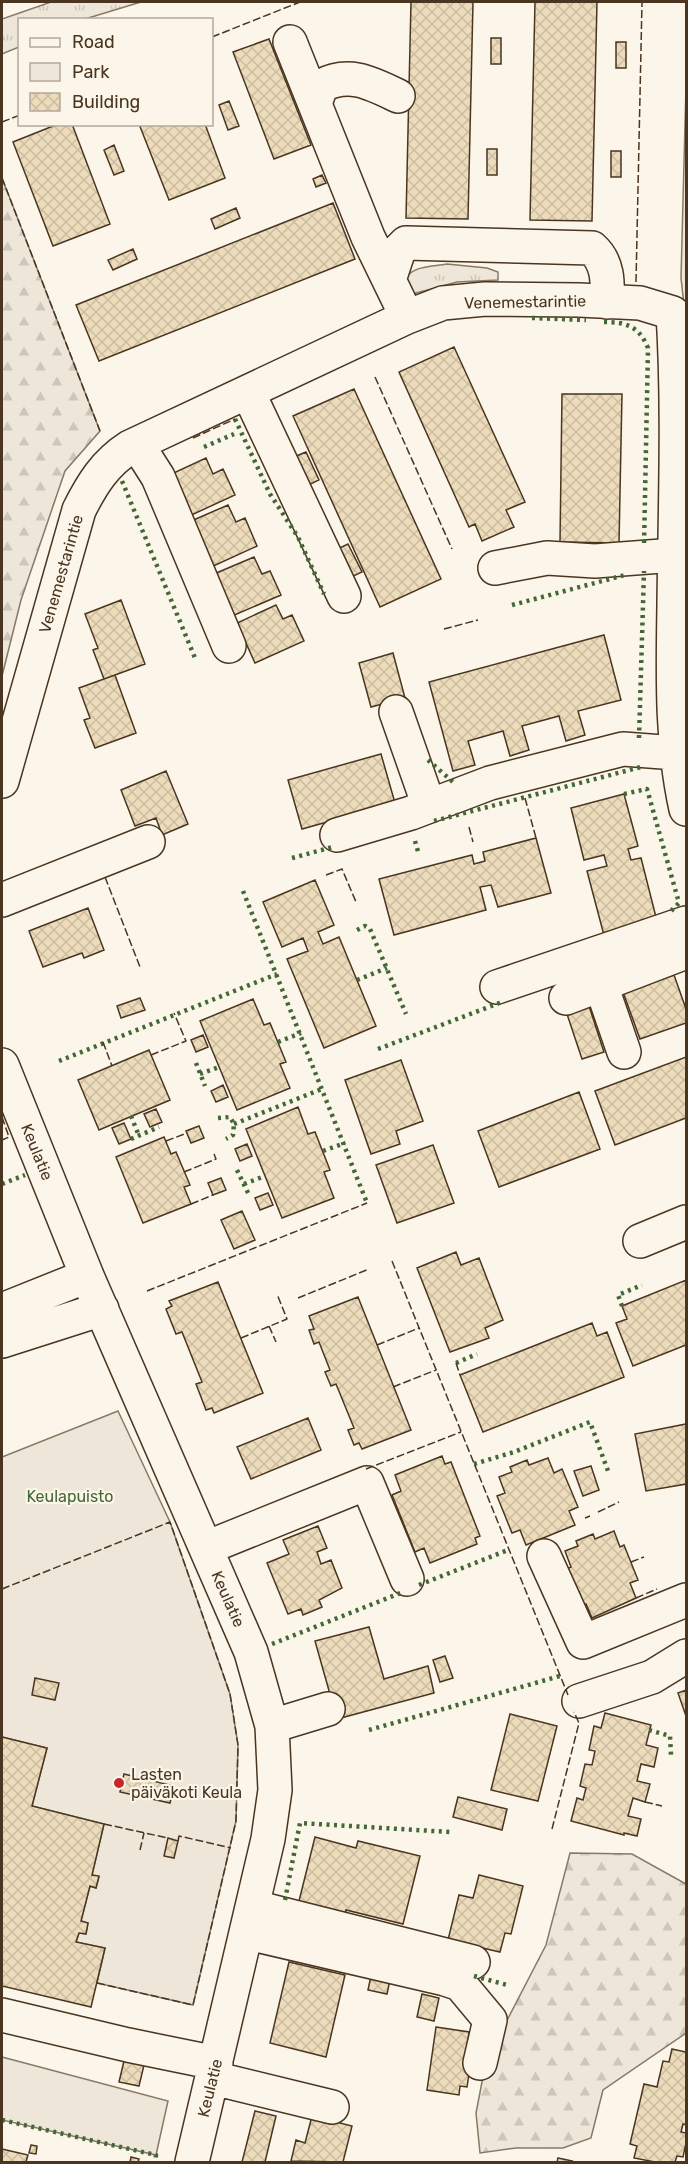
<svg xmlns="http://www.w3.org/2000/svg" width="688" height="2164" viewBox="0 0 688 2164" font-family="Rubik,sans-serif">
	<style>
		.grass { fill: url(#grass-tufts); stroke: #887966; stroke-width: 1.5 }
		.forest { fill: url(#forest-firs); stroke: #887966; stroke-width: 1.5 }
		.green { fill: #ede6d9; stroke: #887966; stroke-width: 1.5 }
		.building { fill: url(#building-cross-hatch); stroke: #4a3520; stroke-width: 1.5 }
		.lines { fill: none; stroke-linecap: round; stroke-linejoin: round }
		.minor-casing { stroke: #4a3520; stroke-width: 36 }
		.minor { stroke: #fbf6e9; stroke-width: 33 }
		.hedge { stroke: #436837; stroke-width: 4.5; stroke-dasharray: 3 4.5; stroke-linecap: butt }
		.fence { stroke: #4a3520; stroke-width: 1.5; stroke-dasharray: 8 3; stroke-linecap: butt }
		.poi-dot { fill: #c62828; stroke: #fbf6e9; stroke-width: 2 }
		.labels { text-anchor: middle; dominant-baseline: central; stroke-width: 4.5; stroke-linejoin: round; paint-order: stroke }
		.street-label { font-size: 16px; fill: #4a3520; stroke: #fbf6e9 }
		.park-label { font-size: 16px; fill: #436837; stroke: #fbf6e9 }
		.poi-label { font-size: 16px; fill: #4a3520; stroke: #fbf6e9; text-anchor: start }
	</style>
	<defs>
		<pattern id="grass-tufts" width="24" height="20" patternUnits="userSpaceOnUse" patternTransform="scale(1.5)"><rect width="24" height="20" fill="#ede6d9"/><path d="M3 7l-1-3M5 7V3M7 7l1-3M15 17l-1-3M17 17v-4M19 17l1-3" fill="none" stroke="#cdc6ba"/></pattern>
		<pattern id="forest-firs" width="22" height="20" patternUnits="userSpaceOnUse" patternTransform="scale(1.5)"><rect width="22" height="20" fill="#ede6d9"/><path d="M5 1l3.5 6h-7zM16 11l3.5 6h-7z" fill="#cdc6ba"/></pattern>
		<pattern id="building-cross-hatch" width="8" height="8" patternUnits="userSpaceOnUse" patternTransform="scale(1.5)"><rect width="8" height="8" fill="#ecdcbc"/><path d="M0 0l8 8M0 8l8-8" fill="none" stroke="#ccbda1"/></pattern>
	</defs>
	<rect width="100%" height="100%" fill="#fbf6e9"/>
	<path class="grass" d="M51 2H141L85 19 20 20 19 47 2 54V19Z
		M447 264 487 268 498 272V280L457 282 409 295 404 281C412 265 431 267 447 264Z"/>
	<path class="forest" d="M2 178 100 431 65 471 21 600 2 676Z
		M570 1853 632 1854 686 1884V2033L603 2090 591 2138 563 2148H516L480 2153 476 2113 486 2061 546 1945Z"/>
	<path class="green" d="M686 86V323L681 278Z
		M118 1411 170 1522 230 1694 238 1745 236 1821 193 2005 97 1983 105 1948 76 1942 79 1933 86 1934 88 1923 81 1921 90 1886 96 1888 99 1877 92 1875 104 1824 32 1806 47 1748 2 1737V1457Z
		M2 2057 168 2101 156 2155 2 2120Z"/>
	<path class="building" d="M411 2H473L468 219 406 218Z
		M535 2H597L592 221 530 220Z
		M491 38H501V64H491Z
		M269 39 311 145 274 159 233 52Z
		M616 42H626V68H616Z
		M229 101 239 126 228 130 219 105Z
		M58 124H72L110 224 53 246 13 142Z
		M139 124H205L225 178 169 200Z
		M114 145 124 171 114 175 104 150Z
		M487 149H497V175H487Z
		M611 151H621V177H611Z
		M322 175 326 183 316 187 313 179Z
		M333 203 355 259 99 361 76 305Z
		M236 208 240 218 215 229 211 219Z
		M133 249 137 259 113 270 108 260Z
		M454 347 525 502 506 510 514 527 482 541 475 524 469 527 399 372Z
		M354 389 441 579 380 607 293 416Z
		M562 394H622L619 543 560 542Z
		M306 452 319 480 302 488 289 459Z
		M206 458 213 474 223 469 235 495 187 517 167 476Z
		M228 505 236 522 245 518 257 546 209 568 189 522Z
		M348 544 362 572 345 580 331 552Z
		M254 557 262 574 270 571 281 595 232 616 214 574Z
		M121 600 145 664 104 679 93 650 98 648 85 614Z
		M276 605 283 619 292 615 304 641 255 663 237 623Z
		M604 635 621 700 578 711 585 735 566 741 559 716 522 726 529 750 510 756 503 731 468 741 475 765 453 771 429 682Z
		M393 653 405 698 371 707 359 663Z
		M115 675 136 733 95 748 84 720 90 718 79 688Z
		M381 754 395 803 302 829 288 780Z
		M166 771 188 824 162 835 156 818 135 826 121 790Z
		M624 794 638 846 628 849 631 860 641 858 658 925 605 939 587 871 607 866 604 855 584 860 571 808Z
		M536 838 551 893 498 907 491 885 480 887 486 910 394 935 379 879 472 855 474 864 485 861 483 852Z
		M315 880 334 925 318 932 323 944 339 937 376 1026 324 1048 287 959 308 951 303 938 282 947 263 902Z
		M88 908 104 950 84 958 82 953 43 967 29 931Z
		M674 975 686 1009V1023L640 1039 623 992Z
		M140 998 145 1010 121 1018 117 1006Z
		M253 999 264 1025 270 1023 286 1062 280 1064 290 1088 237 1110 200 1021Z
		M589 1006 604 1052 582 1059 567 1014Z
		M203 1035 208 1047 196 1052 191 1040Z
		M149 1050 170 1100 99 1130 78 1080Z
		M686 1057V1118L615 1145 595 1091Z
		M401 1060 423 1121 396 1131 400 1144 371 1154 345 1080Z
		M223 1085 228 1097 216 1102 211 1091Z
		M579 1092 600 1149 499 1187 478 1131Z
		M298 1107 308 1134 315 1132 330 1170 324 1172 334 1198 282 1218 246 1129Z
		M156 1109 162 1122 150 1127 144 1114Z
		M124 1123 131 1139 119 1144 112 1128Z
		M199 1126 204 1138 191 1143 186 1131Z
		M164 1137 171 1154 176 1152 190 1185 184 1187 191 1204 143 1223 116 1157Z
		M247 1144 252 1156 240 1161 235 1149Z
		M433 1145 454 1203 397 1223 376 1165Z
		M221 1178 226 1190 213 1195 208 1183Z
		M268 1193 273 1205 260 1210 255 1198Z
		M242 1211 255 1240 234 1249 221 1220Z
		M456 1252 461 1265 479 1258 503 1320 485 1328 489 1338 450 1352 417 1268Z
		M686 1280V1345L633 1366 616 1323 627 1319 622 1306Z
		M218 1282 263 1393 214 1413 212 1408 206 1410 196 1384 202 1382 182 1332 176 1334 166 1309 172 1306 169 1301Z
		M358 1297 411 1430 362 1449 359 1443 354 1445 348 1430 354 1428 336 1384 331 1386 325 1372 330 1370 319 1342 314 1344 309 1330 314 1329 309 1316Z
		M592 1323 597 1336 607 1332 624 1377 483 1432 460 1375Z
		M308 1418 321 1450 251 1479 237 1447Z
		M686 1424V1484L646 1491 635 1434Z
		M442 1456 445 1464 451 1462 480 1536 475 1538 477 1544 430 1563 424 1548 415 1552 392 1495 401 1491 395 1475Z
		M548 1458 554 1473 562 1469 578 1507 569 1511 575 1525 526 1545 520 1530 512 1533 497 1496 505 1493 499 1477 512 1472 510 1467 527 1460 529 1465Z
		M591 1466 599 1490 583 1496 574 1471Z
		M318 1526 327 1548 317 1552 321 1564 331 1560 342 1588 319 1600 322 1607 303 1615 301 1609 288 1614 267 1563 289 1554 283 1540Z
		M614 1531 620 1547 624 1545 638 1580 630 1583 636 1598 592 1618 586 1604 578 1607 563 1570 571 1567 565 1551 578 1546 576 1541 593 1534 595 1539Z
		M369 1627 384 1679 428 1666 434 1693 337 1719 315 1641Z
		M445 1656 453 1678 440 1682 433 1660Z
		M35 1678 59 1683 55 1700 32 1695Z
		M686 1690V1716L678 1693Z
		M605 1713 651 1725 646 1745 658 1748 654 1767 641 1764 637 1781 650 1784 645 1802 633 1798 628 1816 641 1819 637 1836 624 1833V1835L571 1821 577 1798 583 1800 586 1788 580 1786 585 1764 592 1765 595 1751 589 1750 594 1726 601 1728Z
		M510 1714 557 1726 538 1801 491 1790Z
		M2 1737 47 1748 32 1806 104 1824 92 1875 99 1876 96 1888 90 1886 81 1921 88 1923 86 1934 79 1933 76 1942 105 1948 91 2007 2 1986Z
		M124 1774 174 1786 170 1803 120 1792Z
		M458 1797 507 1809 502 1830 453 1817Z
		M315 1837 356 1848 358 1841 420 1856 403 1924 346 1910 345 1916 298 1905Z
		M168 1838 178 1841 174 1858 164 1856Z
		M479 1875 523 1886 511 1934 505 1933 500 1952 448 1940 459 1895 473 1898Z
		M289 1962 345 1975 326 2057 270 2043Z
		M371 1976 390 1980 387 1994 368 1990Z
		M422 1994 439 1998 434 2021 417 2017Z
		M436 2027 469 2032 468 2040 474 2041 467 2087 460 2086 459 2095 427 2090Z
		M672 2049 686 2052V2125L683 2124 681 2132 686 2133V2143L683 2157 677 2156 675 2162H655L634 2158 637 2146 630 2144 644 2084 657 2087 663 2061 669 2062Z
		M124 2061 144 2065 139 2086 119 2082Z
		M255 2111 276 2116 265 2162H242Z
		M312 2116 352 2126 343 2162 291 2161 296 2140 305 2143Z
		M31 2145 37 2146 36 2154 29 2153Z
		M2 2149 28 2155 26 2162H2Z
		M131 2157 139 2159 138 2162H130Z
		M558 2158 572 2161 571 2162H557Z"/>
	<g class="lines">
		<defs>
			<path id="minor" d="M290 42 368 237 407 317
				M315 104 321 86C349 71 371 83 398 96
				M389 280 399 250 406 243 592 248C608 262 608 282 607 302
				M248 392 344 596
				M137 444 158 477 229 646
				M495 568 547 558 595 561 675 555
				M396 712 429 806
				M2 781 79 510C92 484 105 463 130 447L407 317 443 303 485 299 579 300 640 303 673 313C679 410 675 508 674 605 673 674 671 741 686 809
				M337 835 411 813 490 783 623 749 676 753
				M2 900 148 842
				M601 985 624 1052
				M497 987 686 923
				M566 998 686 952
				M2 1065 87 1276 251 1652 272 1726 275 1790 268 1839 192 2162
				M640 1241 686 1222
				M2 1310 87 1276
				M2 1341 102 1309
				M206 1548 367 1483 407 1579
				M544 1556 583 1642 686 1600
				M579 1701 652 1677 686 1656
				M272 1726 328 1709
				M254 1907 473 1962
				M248 1933 445 1979 460 1984 490 2020 480 2063
				M2 2015 128 2045 216 2063
				M213 2078 332 2107"/>
		</defs>
		<use href="#minor" class="minor-casing"/>
		<use href="#minor" class="minor"/>
		<path class="hedge" d="M532 318 586 320
			M604 322C626 322 639 326 648 348L644 546
			M235 419 270 494 298 537 324 594
			M204 447 234 434
			M122 481 195 658
			M512 605 625 575
			M639 738 644 571
			M428 760 453 782
			M624 794 647 789 679 903 668 914
			M434 821 641 767
			M415 841 419 855
			M292 858 333 847
			M243 891 367 1203
			M357 930 365 926 370 929 406 1014
			M357 980 387 968
			M278 1042 301 1033
			M378 1049 502 1002
			M59 1061 277 974
			M196 1063 205 1086
			M200 1074 219 1067
			M131 1116 139 1136
			M218 1118 230 1117 234 1124 233 1135 226 1139
			M234 1124 322 1089
			M131 1139 159 1127
			M323 1151 345 1143
			M237 1170 249 1195
			M2 1184 25 1175
			M244 1184 265 1176
			M622 1306 618 1295 642 1285
			M456 1363 477 1354
			M474 1464 514 1452 590 1422 608 1471
			M419 1585 508 1550
			M272 1644 403 1592
			M369 1730 560 1676
			M649 1730 670 1736 671 1755
			M285 1900 300 1823 450 1832
			M474 1976 507 1985
			M2 2120 156 2155 155 2162"/>
		<path class="fence" d="M212 37 300 2
			M2 122 20 115
			M2 178 100 431
			M636 282 642 2
			M375 377 452 549
			M193 438 235 419
			M444 629 478 620
			M525 798 536 838
			M469 827 473 842
			M326 875 342 869 356 902
			M105 877 140 967
			M103 1042 112 1066
			M151 1055 186 1041 174 1013
			M2 1117 9 1137 2 1140
			M166 1141 187 1133
			M184 1172 216 1159 214 1154
			M191 1204 213 1195
			M392 1261 568 1695
			M147 1291 367 1203
			M298 1298 369 1269
			M269 1326 276 1342
			M241 1338 287 1319 277 1294
			M377 1345 419 1328
			M456 1363 460 1375
			M393 1387 436 1370
			M366 1469 461 1432
			M598 1512 619 1502
			M585 1518 590 1516
			M631 1562 644 1557
			M2 1589 170 1522 230 1694 238 1745 236 1821 193 2005 97 1983
			M636 1598 657 1589
			M645 1802 662 1806
			M104 1824 168 1838
			M552 1829 579 1723 574 1712
			M178 1841 179 1836 231 1848
			M140 1850 144 1833"/>
	</g>
	<circle class="poi-dot" cx="119" cy="1783" r="6"/>
	<g class="labels">
		<g class="street-label">
			<text transform="translate(525 302) rotate(-1)">Venemestarintie</text>
			<text transform="translate(61 574) rotate(-74)">Venemestarintie</text>
			<text transform="translate(37 1152) rotate(68)">Keulatie</text>
			<text transform="translate(228 1599) rotate(66)">Keulatie</text>
			<text transform="translate(210 2088) rotate(-76)">Keulatie</text>
		</g>
		<g class="park-label">
			<text x="70" y="1496">Keulapuisto</text>
		</g>
		<g class="poi-label">
			<text x="131" y="1774">Lasten<tspan x="131" dy="18">päiväkoti Keula</tspan></text>
		</g>
	</g>
	<rect width="688" height="2164" fill="none" stroke="#4a3520" stroke-width="6"/>
	<rect x="18" y="18" width="195" height="108" fill="#fbf6e9" stroke="#b4a999" stroke-width="1.5"/>
	<rect x="30" y="38" width="30" height="9" fill="#fbf6e9" stroke="#b4a999" stroke-width="1.5"/>
	<text x="72" y="48" font-size="18" fill="#4a3520">Road</text>
	<rect x="30" y="63" width="30" height="18" fill="#ede6d9" stroke="#b4a999" stroke-width="1.5"/>
	<text x="72" y="78" font-size="18" fill="#4a3520">Park</text>
	<rect x="30" y="93" width="30" height="18" fill="url(#building-cross-hatch)" stroke="#b4a999" stroke-width="1.5"/>
	<text x="72" y="108" font-size="18" fill="#4a3520">Building</text>
</svg>
